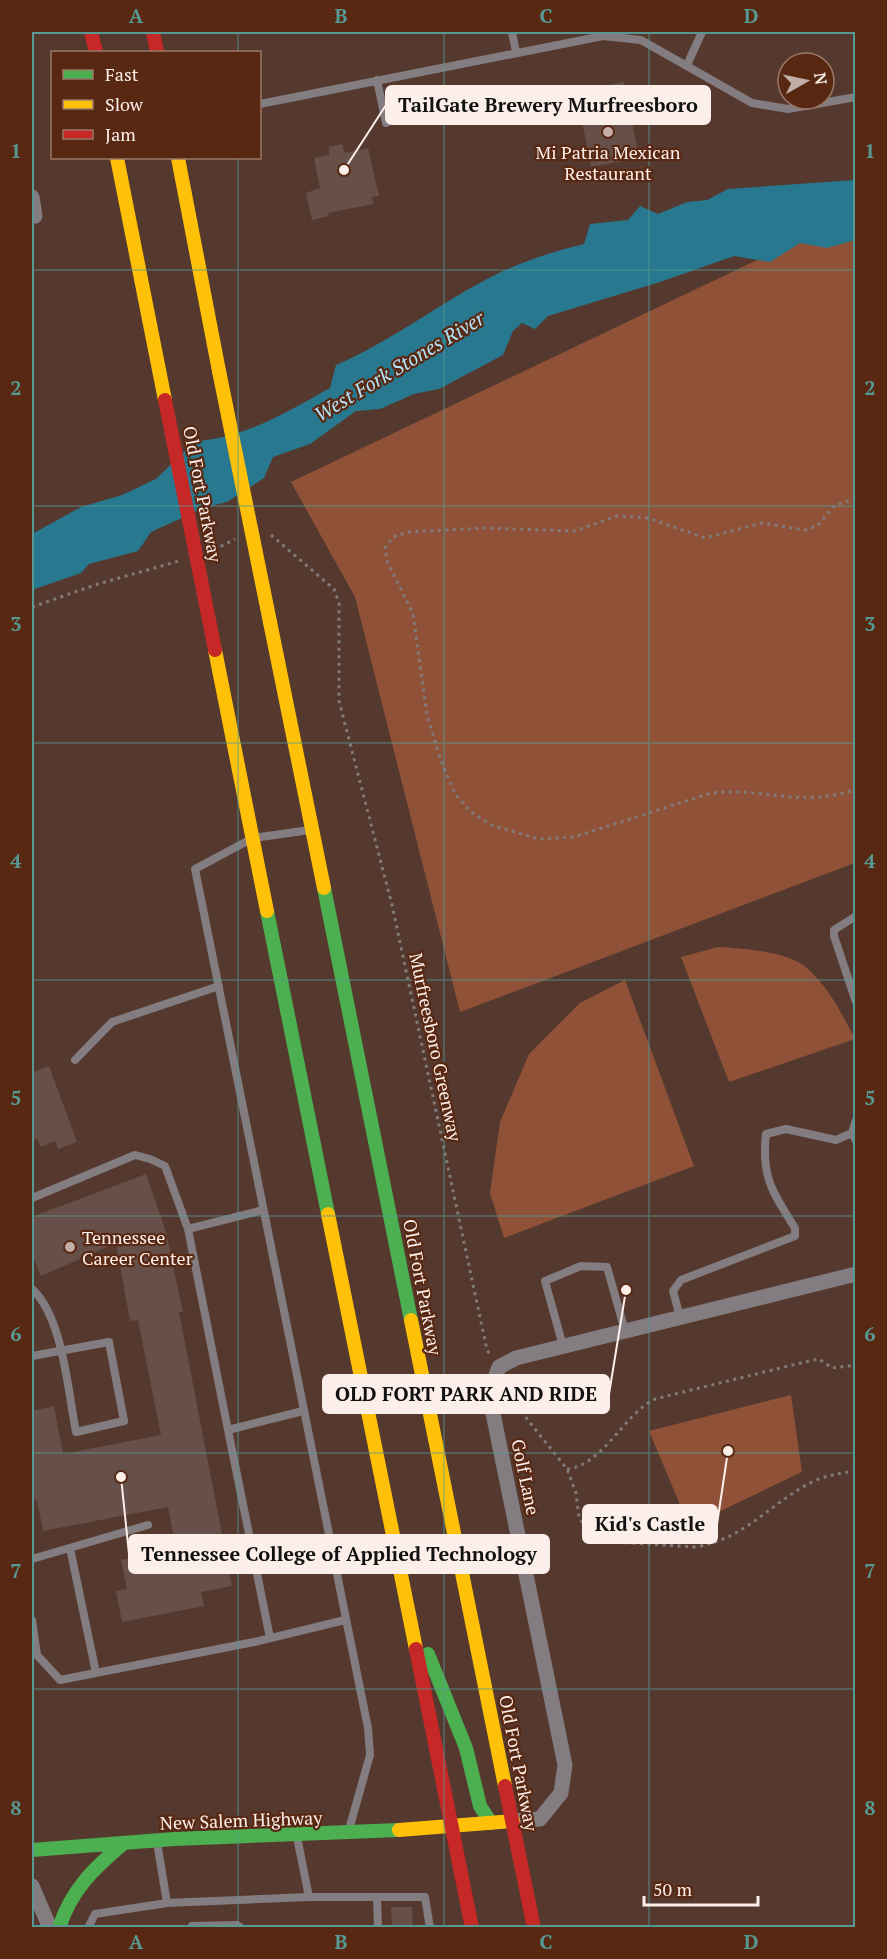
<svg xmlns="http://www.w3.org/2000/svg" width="887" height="1959" viewBox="0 0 887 1959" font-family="'PT Serif',serif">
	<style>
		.green { fill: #8f5238 }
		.water { fill: #28788f }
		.building { fill: #67504a }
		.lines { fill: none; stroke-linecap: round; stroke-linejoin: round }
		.path { stroke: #827a7a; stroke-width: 3; stroke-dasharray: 3 4.5; stroke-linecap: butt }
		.lane { stroke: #837c80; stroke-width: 8 }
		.street { stroke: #837c80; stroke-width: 15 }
		.fast { stroke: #4caf50; stroke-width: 14 }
		.slow { stroke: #ffc107; stroke-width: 14 }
		.jam { stroke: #c62828; stroke-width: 14 }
		.slow-bridge { stroke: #ffc107; stroke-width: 14 }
		.jam-bridge { stroke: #c62828; stroke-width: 14 }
		.grid { fill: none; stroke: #569a93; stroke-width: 1.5; stroke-opacity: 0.55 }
		.poi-dot { fill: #c2afa8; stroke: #592813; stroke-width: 2 }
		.labels { text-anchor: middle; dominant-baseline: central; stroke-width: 4.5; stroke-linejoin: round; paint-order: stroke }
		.poi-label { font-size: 18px; fill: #fcefea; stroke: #592813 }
		.street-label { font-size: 18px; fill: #fcefea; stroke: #592813 }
		.water-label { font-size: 20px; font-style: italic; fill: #b1e4f7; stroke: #592813 }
		.leader { fill: none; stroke: #fcefea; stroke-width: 2 }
		.callout-dot { fill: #fcefea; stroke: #592813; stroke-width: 2 }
		.callout { fill: #fcefea; stroke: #fcefea; stroke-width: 2 }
		.callout-label { font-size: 20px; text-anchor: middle; font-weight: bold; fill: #111 }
		.neatline { fill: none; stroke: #569a93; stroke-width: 2 }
		.grid-label { font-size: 20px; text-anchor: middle; font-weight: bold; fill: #569a93 }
	</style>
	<rect width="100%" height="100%" fill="#55392e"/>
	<path class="green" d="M855 199V863L460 1012 355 597 291 482 774 252Z
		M718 947C742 948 791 952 808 969 829 988 842 1014 855 1039L729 1082 681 957Z
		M625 980 694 1166 504 1238 490 1193 500 1122 529 1054 580 1003Z
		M791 1395 802 1472 689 1526 649 1431Z"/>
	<path class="water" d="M855 180V240L827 248 800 243 770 262 734 256 660 282 548 316 535 329 522 323 513 331 503 355 439 389 414 394 380 409 356 411 310 444 273 457 264 478 227 502 206 507 151 532 138 551 89 564 81 573 32 590V534L81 507 122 495 156 479 195 441C243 439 289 411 330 388L336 365C390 342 437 305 489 278 520 262 551 252 584 244L590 224 628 220 640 206 658 214 687 202 707 200 728 189Z"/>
	<path class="building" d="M624 82 639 158 591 167 578 100 583 90Z
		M342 144 345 153 368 148 379 196 372 197 373 204 328 213 329 216 312 220 306 193 320 188 314 158 329 155V147Z
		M49 1066 77 1142 58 1149 55 1141 41 1147 37 1139 32 1141V1073Z
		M146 1174 166 1232 183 1312H179L232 1586 201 1592 204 1606 122 1622 116 1591 127 1589 121 1560 176 1549 168 1507 43 1531 37 1500 32 1501V1411L54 1406 63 1454 161 1435 138 1320 130 1321 116 1243 41 1276 32 1254V1217Z
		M391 1907H412L413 1928H392Z"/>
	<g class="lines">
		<path class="path" d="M856 499 835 505 817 526 805 530 762 523 705 538 648 518 617 516 575 531 486 528 407 532 393 537 385 548 387 561 413 614 427 715 441 761 455 794 471 812 491 825 539 839 574 837 711 793C765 787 801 809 856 789
			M271 535 334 589 339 603V701L392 905 487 1350 491 1356
			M214 550 235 539
			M32 607 98 584 179 561
			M508 1384 527 1419 567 1469 576 1493 579 1517 587 1530 602 1539 613 1542 696 1547C747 1538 771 1502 814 1481 828 1475 841 1473 856 1471
			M567 1469C602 1466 624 1414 655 1399L809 1361 819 1359 832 1368 856 1365"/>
		<path class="lane" d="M512 32 516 52
			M687 65 702 32
			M377 80 386 123
			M260 104 603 36 641 40 752 103 788 109 856 97
			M310 830 253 838 195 869 368 1728 370 1755 348 1833
			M856 916 834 930V936L856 1002
			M75 1060 112 1022 219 986
			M856 1120 852 1133 856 1141
			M32 1198 135 1155 150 1159 165 1166 188 1229 263 1210
			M188 1229 228 1430
			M32 1289C63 1317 68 1392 76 1432L124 1421 109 1342 32 1356
			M680 1317 673 1291 681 1280 795 1236V1228C773 1193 761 1177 766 1134L786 1129 836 1140 852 1133
			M563 1346 545 1281 581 1266 607 1267 625 1331
			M70 1548 96 1673
			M32 1559 148 1525
			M32 1620 37 1655 60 1680 254 1642 345 1620
			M270 1638 228 1430 303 1411
			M297 1837 309 1897H425L430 1928
			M157 1842 167 1903
			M377 1898 378 1928
			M192 1926 237 1925 241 1928
			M88 1928 95 1914 167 1903 309 1897"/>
		<path class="street" d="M32 197 35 216
			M513 1821 540 1819 561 1793 565 1765 489 1394 499 1367 516 1358 856 1274
			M32 1886 50 1928"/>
		<path class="fast" d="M324 888 411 1320
			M267 911 328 1214
			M428 1654 466 1748 480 1806 491 1823
			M32 1850 174 1839 399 1830
			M59 1928C71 1890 94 1868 124 1843"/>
		<path class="slow" d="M117 158 165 400
			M178 158 219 371
			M270 622 324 888
			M215 650 267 911
			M328 1214 416 1649
			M411 1320 505 1786
			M399 1830 513 1821"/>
		<path class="jam" d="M91 32 96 52
			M153 32 157 52
			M416 1649 472 1928
			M505 1786 534 1928"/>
		<path class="slow-bridge" d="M219 371 270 622"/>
		<path class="jam-bridge" d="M165 400 215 650"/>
	</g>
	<path class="grid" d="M238 32V52M444 32V1928M649 32V1928M238 158V1928M32 270H856M32 506H856M32 743H856M32 980H856M32 1216H856M32 1453H856M32 1689H856"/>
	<g class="poi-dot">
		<circle cx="608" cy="132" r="6"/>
		<circle cx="70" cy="1247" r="6"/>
	</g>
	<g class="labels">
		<g class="poi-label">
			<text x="608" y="152">Mi Patria Mexican<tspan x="608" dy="21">Restaurant</tspan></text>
			<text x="82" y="1237" text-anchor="start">Tennessee<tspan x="82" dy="21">Career Center</tspan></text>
		</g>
		<g class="street-label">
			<text transform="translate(203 494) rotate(79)">Old Fort Parkway</text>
			<text transform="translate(436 1047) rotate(78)">Murfreesboro Greenway</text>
			<text transform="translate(423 1287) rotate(79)">Old Fort Parkway</text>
			<text transform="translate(526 1477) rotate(78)">Golf Lane</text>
			<text transform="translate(519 1763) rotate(79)">Old Fort Parkway</text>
			<text transform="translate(241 1820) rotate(-2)">New Salem Highway</text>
		</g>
		<g class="water-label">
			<text transform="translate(399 366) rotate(-31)">West Fork Stones River</text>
		</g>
	</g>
	<path class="leader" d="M344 170L386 105M626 1290L609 1394M728 1451L717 1524M121 1477L129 1554"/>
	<g class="callout-dot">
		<circle cx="344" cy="170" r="6"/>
		<circle cx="626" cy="1290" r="6"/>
		<circle cx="728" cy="1451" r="6"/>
		<circle cx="121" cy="1477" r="6"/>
	</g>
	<g class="callout">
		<rect x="386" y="86" width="324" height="38" rx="6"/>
		<rect x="323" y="1375" width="286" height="38" rx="6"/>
		<rect x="583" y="1505" width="134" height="38" rx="6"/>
		<rect x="129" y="1535" width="420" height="38" rx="6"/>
	</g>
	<g class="callout-label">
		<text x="548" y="112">TailGate Brewery Murfreesboro</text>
		<text x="466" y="1401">OLD FORT PARK AND RIDE</text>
		<text x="650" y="1531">Kid's Castle</text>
		<text x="339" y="1561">Tennessee College of Applied Technology</text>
	</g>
	<rect width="887" height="1959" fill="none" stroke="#592813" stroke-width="66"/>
	<rect x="51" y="51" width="210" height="108" fill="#592813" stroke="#9a7869" stroke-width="1.5"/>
	<rect x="63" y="70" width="30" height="9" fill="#4caf50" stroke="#9a7869" stroke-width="1.5"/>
	<text x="105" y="81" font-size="18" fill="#fcefea">Fast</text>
	<rect x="63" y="100" width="30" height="9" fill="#ffc107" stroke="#9a7869" stroke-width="1.5"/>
	<text x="105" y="111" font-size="18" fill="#fcefea">Slow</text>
	<rect x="63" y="130" width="30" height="9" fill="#c62828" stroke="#9a7869" stroke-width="1.5"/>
	<text x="105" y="141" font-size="18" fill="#fcefea">Jam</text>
	<g transform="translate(806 81) rotate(81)"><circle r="28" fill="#592813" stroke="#9a7869" stroke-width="1.5"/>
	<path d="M0-4.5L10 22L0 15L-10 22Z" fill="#c2afa8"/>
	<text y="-9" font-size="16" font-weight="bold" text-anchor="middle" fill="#fcefea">N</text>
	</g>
	<path d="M644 1896v9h114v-9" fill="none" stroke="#fcefea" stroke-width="3"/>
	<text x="653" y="1896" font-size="18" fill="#fcefea" stroke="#592813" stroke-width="4.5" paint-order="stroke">50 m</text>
	<rect x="33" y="33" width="821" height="1893" class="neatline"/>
	<g class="grid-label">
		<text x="136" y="23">A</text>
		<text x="341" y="23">B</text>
		<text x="546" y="23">C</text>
		<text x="751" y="23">D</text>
		<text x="16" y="158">1</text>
		<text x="870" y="158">1</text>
		<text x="16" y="395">2</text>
		<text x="870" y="395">2</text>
		<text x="16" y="631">3</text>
		<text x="870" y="631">3</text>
		<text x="16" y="868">4</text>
		<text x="870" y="868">4</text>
		<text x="16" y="1105">5</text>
		<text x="870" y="1105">5</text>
		<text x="16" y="1341">6</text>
		<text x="870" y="1341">6</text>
		<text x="16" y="1578">7</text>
		<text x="870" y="1578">7</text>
		<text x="16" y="1815">8</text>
		<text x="870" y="1815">8</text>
		<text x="136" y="1949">A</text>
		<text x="341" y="1949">B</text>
		<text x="546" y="1949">C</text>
		<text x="751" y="1949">D</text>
	</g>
</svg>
